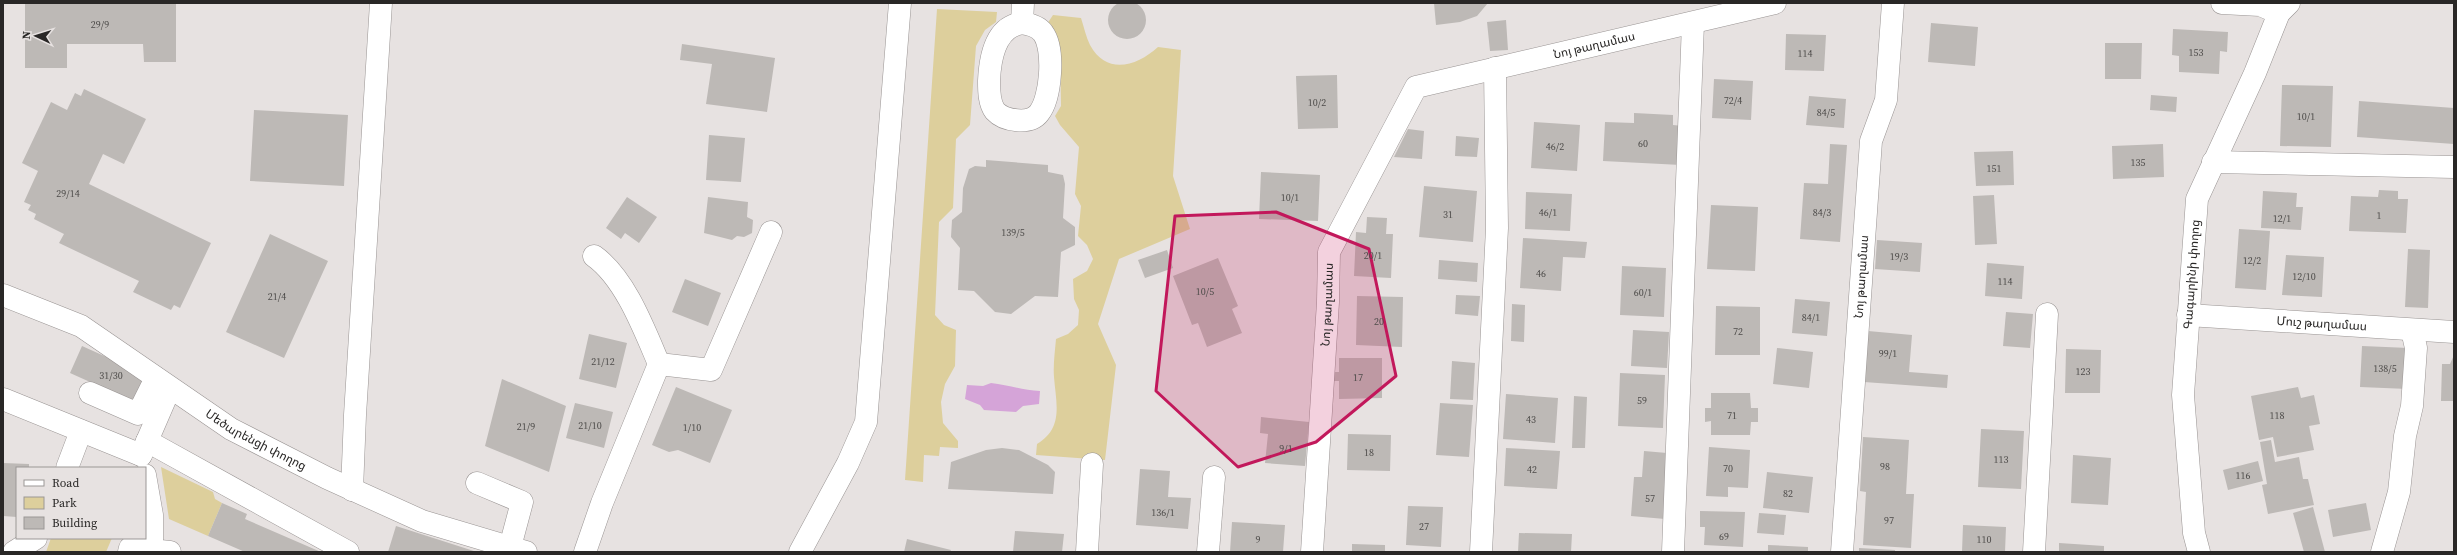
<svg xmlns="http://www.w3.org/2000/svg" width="2457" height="555" viewBox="0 0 2457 555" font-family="'Source Serif 4','Noto Sans Armenian',serif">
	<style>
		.green { fill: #ddcf9c }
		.water { fill: #d5a4d8 }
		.building { fill: #bdb9b6 }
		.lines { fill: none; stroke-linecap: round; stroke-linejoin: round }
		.minor-casing { stroke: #999493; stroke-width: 23 }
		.minor { stroke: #fff; stroke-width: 22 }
		.marked { fill: #c2185b; fill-opacity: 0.2; stroke: #c2185b; stroke-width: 3; stroke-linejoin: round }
		.labels { text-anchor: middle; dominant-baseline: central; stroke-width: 4; stroke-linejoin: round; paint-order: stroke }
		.number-label { font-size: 10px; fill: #4e4c4a }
		.street-label { font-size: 12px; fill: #292726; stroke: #e7e2e1 }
	</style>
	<rect width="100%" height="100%" fill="#e7e2e1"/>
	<path class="green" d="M937 9 997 12 996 22 985 30 976 46 970 125 956 139 953 208 939 222 935 315 944 325 956 330 955 366 945 384 941 402 943 423 958 441V448L940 447 939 456 924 455 923 482 905 480Z
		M1053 15 1081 18C1084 27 1086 37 1090 45 1107 76 1137 66 1158 47L1181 50 1173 176 1190 229 1119 259 1098 324 1116 365 1105 460 1036 455 1037 444C1064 428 1056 403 1054 377 1053 365 1055 351 1056 339L1068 334 1078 325 1079 310 1074 299 1073 279 1087 271 1093 259 1087 245 1078 236 1081 206 1075 194 1079 147 1060 125 1055 116 1061 106 1060 45 1047 24Z
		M161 467 213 492 215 499 222 503 208 536 169 519Z
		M51 538H112L106 552H46Z"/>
	<path class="water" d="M991 383C1008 385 1023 390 1040 391L1039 404 1023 406 1016 412 984 410 980 405 965 399 967 385 983 386Z"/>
	<path class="building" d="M1108 20a19 19 0 1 1 38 0a19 19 0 1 1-38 0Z
		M25 3H176V62H144L143 44H67V68H25Z
		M1434 3H1488L1477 16 1460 22 1436 25Z
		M1506 20 1508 50 1490 51 1487 22Z
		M1931 23 1978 27 1975 66 1928 62Z
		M2173 29 2228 32 2227 52 2220 51 2219 74 2179 72V56L2172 55Z
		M1786 34 1826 35 1824 71 1785 70Z
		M2105 43H2142L2141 79H2105Z
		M682 44 775 58 767 112 706 104 712 64 680 60Z
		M1337 75 1338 128 1298 129 1296 76Z
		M1714 79 1753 81 1751 120 1712 118Z
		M2282 85 2333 86 2331 147 2280 146Z
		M84 89 146 119 124 164 103 154 89 184 211 243 180 308 174 305 171 310 133 292 139 281 59 243 64 234 34 219 36 214 28 210 31 205 24 202 38 171 22 163 51 102 67 110 75 93 81 96Z
		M2151 95 2177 97 2176 112 2150 110Z
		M1809 96 1846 99 1844 128 1806 125Z
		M2359 101 2454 108V144L2357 137Z
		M254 110 348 115 344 186 250 181Z
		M1634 113 1673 115V125L1683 126 1681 165 1603 161 1605 122 1634 123Z
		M1534 122 1580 125 1577 171 1531 168Z
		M1408 129 1424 131 1422 159 1394 157Z
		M709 135 745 138 741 182 706 180Z
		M1456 136 1479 138 1477 157 1455 156Z
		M1830 144 1847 145 1840 242 1800 239 1804 183 1828 184Z
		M2163 144 2164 177 2113 179 2112 146Z
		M2013 151 2014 185 1976 186 1974 152Z
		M986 160 1048 165V172L1063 175 1065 184 1063 218 1075 227V245L1061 252 1058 297 1035 296 1011 314 995 312 974 291 958 290 960 248 951 237 952 220 962 212 963 188 969 169 975 166 986 167Z
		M1261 172 1320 175 1318 221 1259 219Z
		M1424 186 1477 191 1473 242 1419 237Z
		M2379 190 2398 191V199H2408L2406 233 2349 231 2351 196 2378 197Z
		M2263 191 2297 193 2296 207H2303L2301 230 2261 228Z
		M1526 192 1572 194 1570 231 1525 229Z
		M1994 195 1997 244 1975 245 1973 196Z
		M627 197 657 217 639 243 625 233 621 239 606 228Z
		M708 197 748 202 747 217 753 220 752 233 744 237 737 236 732 240 704 233Z
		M1711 205 1758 207 1755 271 1707 269Z
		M1367 217 1387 218 1386 234H1393L1391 278 1354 276 1356 232 1366 233Z
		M2239 229 2270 231 2266 290 2235 288Z
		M270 234 328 261 284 358 226 332Z
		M1523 238 1587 242 1585 258 1563 257 1561 291 1520 288Z
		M1877 240 1922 243 1920 272 1875 269Z
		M2408 249 2430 250 2428 308 2405 307Z
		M1167 250 1173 268 1145 278 1138 260Z
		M2286 255 2324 257 2322 297 2282 295Z
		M1218 258 1238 306 1232 309 1242 333 1207 347 1198 323 1192 325 1173 276Z
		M1439 260 1478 263 1477 282 1438 279Z
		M1987 263 2024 266 2022 299 1985 296Z
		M1622 266 1666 268 1664 317 1620 315Z
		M685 279 721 293 708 326 672 312Z
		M1456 295 1480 296 1478 316 1455 314Z
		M1357 296 1403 297 1402 347 1356 345Z
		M1795 299 1830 302 1827 336 1792 333Z
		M1512 304 1525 305 1524 342 1511 341Z
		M1716 306 1760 307V355H1715Z
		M2006 312 2033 314 2030 348 2003 346Z
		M1633 330 1669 332 1667 368 1631 366Z
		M1868 331 1912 335 1909 372 1948 375 1947 388 1864 382Z
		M589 334 627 343 616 388 579 379Z
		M82 346 151 377 139 404 70 373Z
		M2362 346 2409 348 2408 389 2360 387Z
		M1777 348 1813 352 1809 388 1773 384Z
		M2066 349 2101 350 2100 393H2065Z
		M2454 355V401H2441L2442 364H2450Z
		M1339 358H1382V398L1339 399V381H1333V372H1339Z
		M1452 361 1475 363 1473 400 1450 399Z
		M1620 373 1665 375 1663 428 1618 426Z
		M502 379 566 406 549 472 485 446Z
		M676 387 732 410 710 463 678 450 669 452 652 445Z
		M2298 387 2301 398 2314 395 2320 424 2309 426 2314 450 2277 457 2273 437 2259 440 2251 396Z
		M1711 393H1750L1751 408H1758V422H1751L1750 435H1711V421L1705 422V408H1711Z
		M1506 394 1558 398 1555 443 1503 439Z
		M1574 396 1587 397 1585 448H1572Z
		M575 403 613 412 604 448 566 438Z
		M1440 403 1473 405 1469 457 1436 455Z
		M1261 417 1309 422 1305 466 1265 463 1268 434 1260 433Z
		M1981 429 2024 431 2021 489 1978 487Z
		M1348 434 1391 435 1390 471 1347 470Z
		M1863 437 1909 440 1906 494H1914L1911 548 1863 545 1866 492 1860 491Z
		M2271 440 2275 462 2299 457 2303 479H2308L2314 505 2268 514 2262 485 2267 484 2260 442Z
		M1709 447 1750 450 1748 488 1728 487V497L1706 496Z
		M1002 448 1019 450 1048 465 1055 472 1053 494 948 489 951 462 986 450Z
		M1506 448 1560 451 1557 489 1504 486Z
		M1644 451 1667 453 1665 479H1668L1665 519 1631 516 1634 477H1642Z
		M2073 455 2111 458 2108 505 2071 503Z
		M2258 461 2263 481 2228 490 2223 470Z
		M3 463 29 464V468H17V517L3 516Z
		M1140 469 1170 471 1168 497 1191 498 1188 529 1136 525Z
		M1767 472 1813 477 1809 513 1763 508Z
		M222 503 247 514 245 519 321 552H245L208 536Z
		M2366 503 2371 530 2333 537 2328 510Z
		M1408 506 1443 507 1441 547 1406 545Z
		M2313 507 2325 552H2304L2293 513Z
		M1700 511 1745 512 1743 547 1704 545 1705 527H1700Z
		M1759 513 1786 515 1784 535 1757 533Z
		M1232 522 1285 525 1283 552H1230Z
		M1963 525 2006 527 2005 552H1962Z
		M396 526 477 552H388Z
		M1015 531 1064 534 1062 552H1013Z
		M1519 533 1572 534 1571 552H1518Z
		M907 539 951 550 950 552H904Z
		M2059 543 2104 546V552H2059Z
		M1352 544 1385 545V552H1352Z
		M1768 545 1808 547V552H1768Z
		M1859 548 1895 550V552H1859Z"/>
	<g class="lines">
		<defs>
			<g id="minor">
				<path d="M2222 3 2260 5 2279 13"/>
				<path d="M1022 23C1029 24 1038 26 1043 33 1055 49 1051 98 1039 113 1030 125 1004 121 995 111 989 103 989 91 989 81 990 58 995 27 1022 23Z"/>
				<path d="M1022 23 1023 3"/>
				<path d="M2213 162 2454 167"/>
				<path id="s1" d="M3 295 81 326 231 429 327 478 422 521 526 552"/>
				<path id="s2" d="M2188 315 2454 332"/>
				<path d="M659 364 711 370 771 232"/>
				<path d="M90 393 138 414 156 378"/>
				<path d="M3 399 141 455"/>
				<path d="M147 441 348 552"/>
				<path d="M141 455 170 388"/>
				<path d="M67 468 81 431"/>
				<path d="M145 475 152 515V550"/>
				<path d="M477 483 522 502 510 547"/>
				<path d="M352 490 355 415 381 3"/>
				<path d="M14 552 36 538"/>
				<path d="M129 552 130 548 170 552"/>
				<path d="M585 552 602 503 659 364C644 329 625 278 594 256"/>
				<path d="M800 552 848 463 866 422 900 3"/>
				<path d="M1087 552 1092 464"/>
				<path d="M1208 552 1214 477"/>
				<path id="s3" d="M1312 552 1328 302 1329 252 1416 87 1775 3"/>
				<path d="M1481 552 1497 228 1495 68"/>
				<path d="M1673 552 1693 23"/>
				<path id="s4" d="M1842 552 1871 141 1886 100 1893 3"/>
				<path d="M2034 552 2047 314"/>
				<path id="s5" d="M2199 552 2194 533 2183 395 2197 199 2255 73 2279 13 2289 3"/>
				<path d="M2382 552 2399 492 2405 436 2412 406 2416 348 2412 330"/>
			</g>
		</defs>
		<use href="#minor" class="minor-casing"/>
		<use href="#minor" class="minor"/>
	</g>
	<path class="marked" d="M1276 212 1369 249 1396 376 1316 442 1238 467 1156 391 1175 216Z"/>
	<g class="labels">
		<g class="number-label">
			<text x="100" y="24">29/9</text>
			<text x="2196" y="52">153</text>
			<text x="1805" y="53">114</text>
			<text x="1733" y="100">72/4</text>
			<text x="1317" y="102">10/2</text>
			<text x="1826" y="112">84/5</text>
			<text x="2306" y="116">10/1</text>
			<text x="1643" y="143">60</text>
			<text x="1555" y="146">46/2</text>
			<text x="2138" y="162">135</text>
			<text x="1994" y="168">151</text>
			<text x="68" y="193">29/14</text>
			<text x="1290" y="197">10/1</text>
			<text x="1548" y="212">46/1</text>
			<text x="1822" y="212">84/3</text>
			<text x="1448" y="214">31</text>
			<text x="2379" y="215">1</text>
			<text x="2282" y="218">12/1</text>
			<text x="1013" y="232">139/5</text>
			<text x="1373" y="255">20/1</text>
			<text x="1899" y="256">19/3</text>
			<text x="2252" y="260">12/2</text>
			<text x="1541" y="273">46</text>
			<text x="2304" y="276">12/10</text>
			<text x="2005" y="281">114</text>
			<text x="1205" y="291">10/5</text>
			<text x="1643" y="292">60/1</text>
			<text x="277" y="296">21/4</text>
			<text x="1811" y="317">84/1</text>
			<text x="1379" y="321">20</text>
			<text x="1738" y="331">72</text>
			<text x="1888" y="353">99/1</text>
			<text x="603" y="361">21/12</text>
			<text x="2385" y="368">138/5</text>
			<text x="2083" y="371">123</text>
			<text x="111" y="375">31/30</text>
			<text x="1358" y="377">17</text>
			<text x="1642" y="400">59</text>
			<text x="1732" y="415">71</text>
			<text x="2277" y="415">118</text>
			<text x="1531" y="419">43</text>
			<text x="590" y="425">21/10</text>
			<text x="526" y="426">21/9</text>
			<text x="692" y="427">1/10</text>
			<text x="1286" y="448">9/1</text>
			<text x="1369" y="452">18</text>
			<text x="2001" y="459">113</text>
			<text x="1885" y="466">98</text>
			<text x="1728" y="468">70</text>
			<text x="1532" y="469">42</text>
			<text x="2243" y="475">116</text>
			<text x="1788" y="493">82</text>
			<text x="1650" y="498">57</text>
			<text x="1163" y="512">136/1</text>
			<text x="1889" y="520">97</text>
			<text x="1424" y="526">27</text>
			<text x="1724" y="536">69</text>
			<text x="1258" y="539">9</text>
			<text x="1984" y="539">110</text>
		</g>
		<g class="street-label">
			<text stroke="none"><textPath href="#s3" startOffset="670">Նոյ թաղամաս</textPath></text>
			<text stroke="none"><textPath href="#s5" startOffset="279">Գագարինի փողոց</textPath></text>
			<text stroke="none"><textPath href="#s4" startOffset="276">Նոյ թաղամաս</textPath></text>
			<text stroke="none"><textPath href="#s3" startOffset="248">Նոյ թաղամաս</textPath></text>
			<text stroke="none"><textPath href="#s2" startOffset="134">Մուշ թաղամաս</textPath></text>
			<text stroke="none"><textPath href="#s1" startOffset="293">Մեծարենցի փողոց</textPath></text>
		</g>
	</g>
	<rect width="2457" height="555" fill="none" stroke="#292726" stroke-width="8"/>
	<rect x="16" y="467" width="130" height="72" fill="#e7e2e1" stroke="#9b9796"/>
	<rect x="24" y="480" width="20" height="6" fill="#ffffff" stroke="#9b9796"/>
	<text x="52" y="487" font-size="12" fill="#292726">Road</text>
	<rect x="24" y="497" width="20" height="12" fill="#ddcf9c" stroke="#9b9796"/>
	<text x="52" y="507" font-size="12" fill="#292726">Park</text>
	<rect x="24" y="517" width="20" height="12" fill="#bdb9b6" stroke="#9b9796"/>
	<text x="52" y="527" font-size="12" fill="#292726">Building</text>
	<g transform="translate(36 36) rotate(274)" stroke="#e7e2e1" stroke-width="3" paint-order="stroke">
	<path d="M0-3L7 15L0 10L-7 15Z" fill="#292726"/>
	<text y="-6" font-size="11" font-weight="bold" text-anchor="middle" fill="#292726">N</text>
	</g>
</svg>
